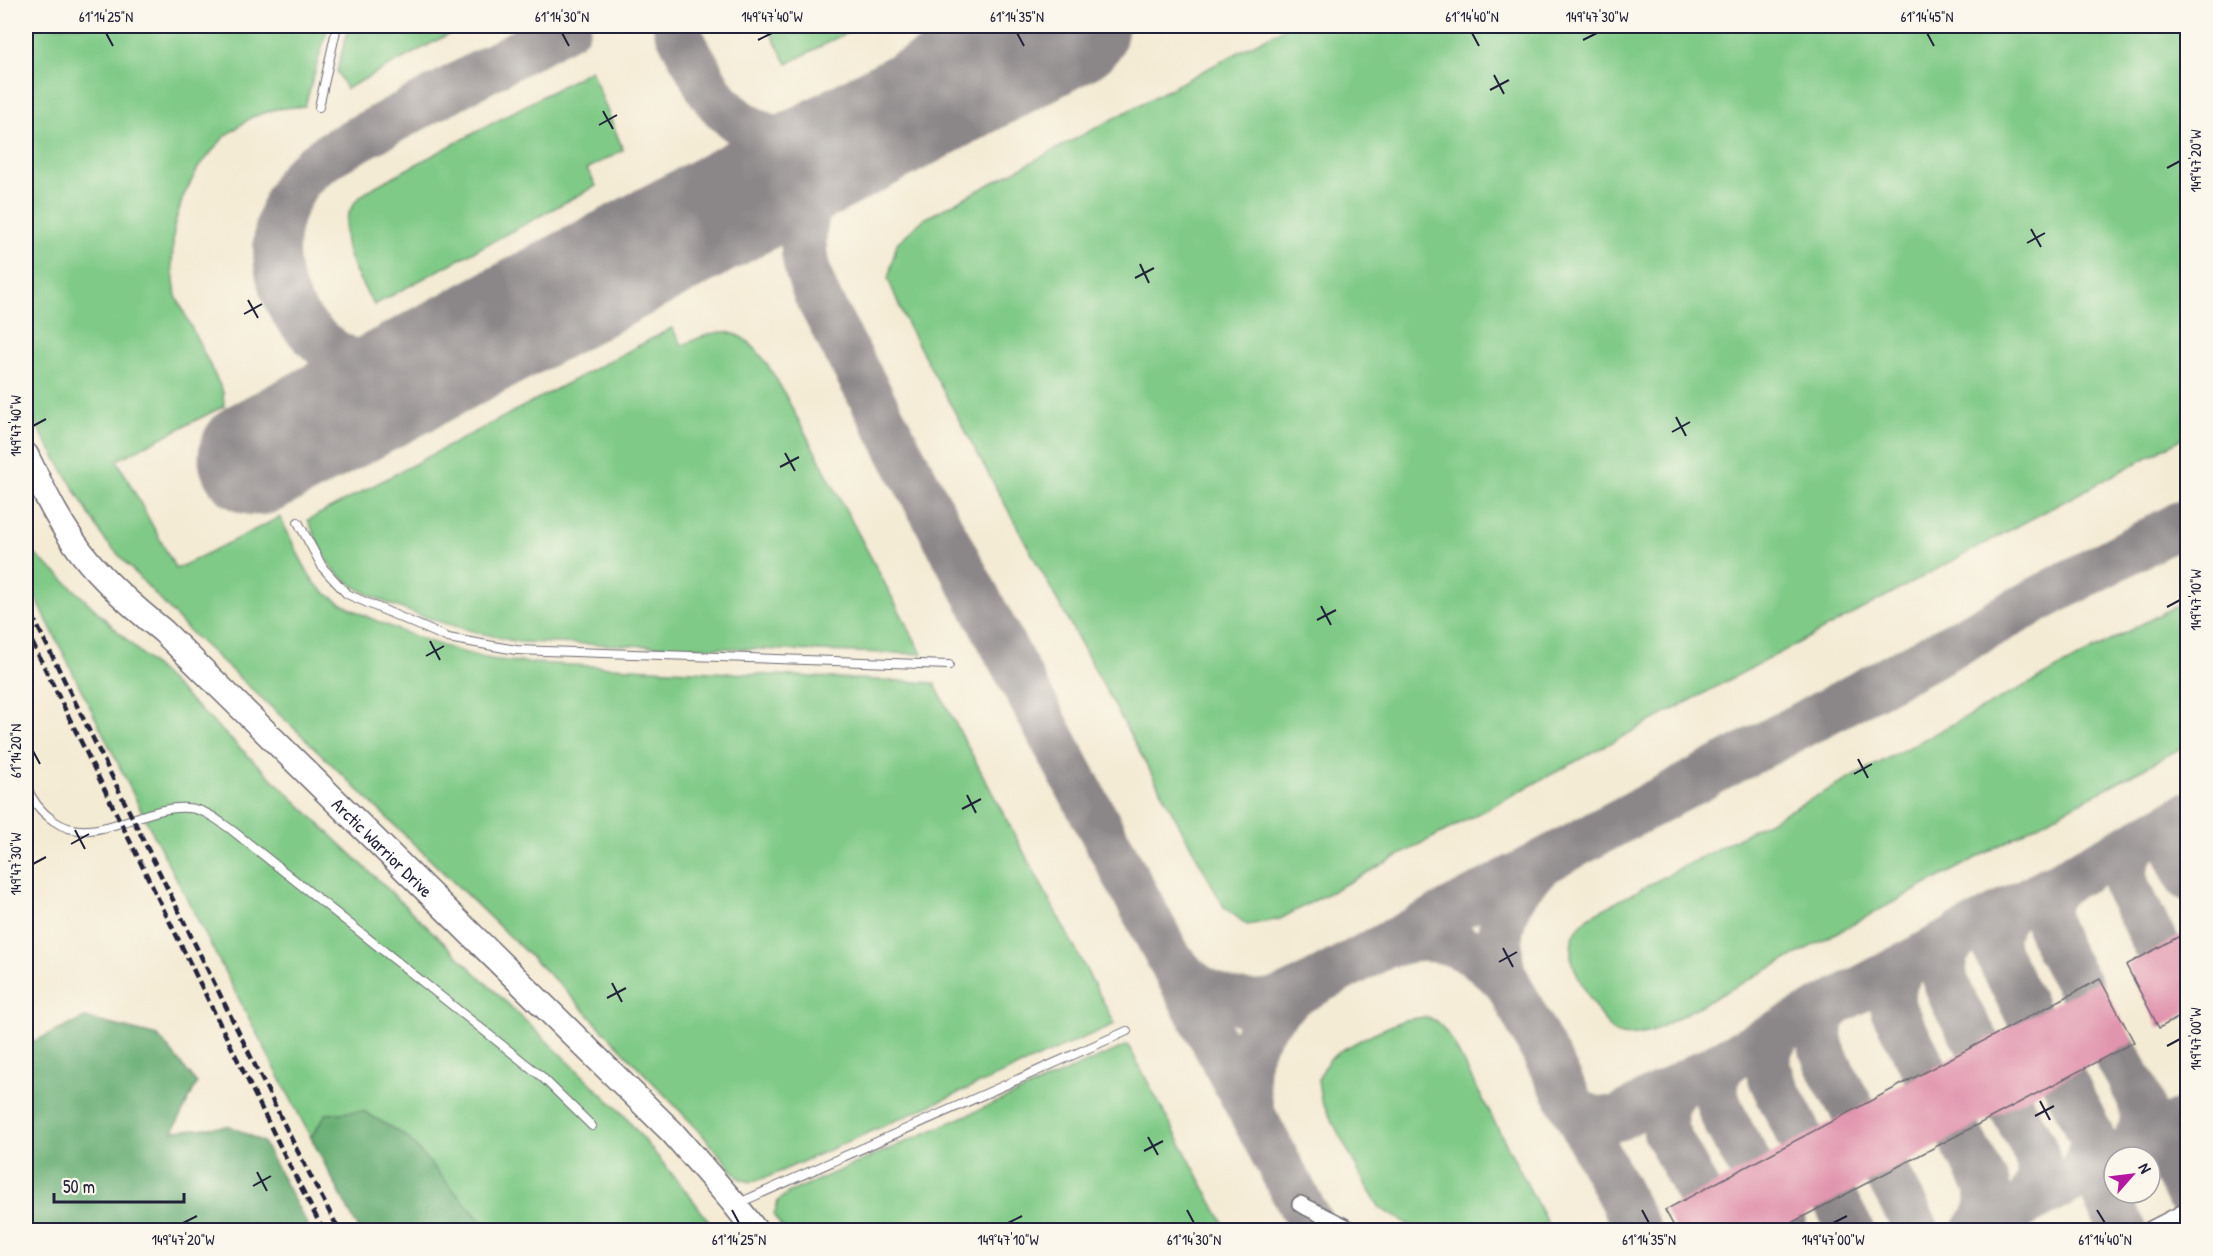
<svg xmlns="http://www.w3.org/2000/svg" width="2213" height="1256" viewBox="0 0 2213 1256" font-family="'Patrick Hand',sans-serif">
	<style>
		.green { fill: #80ca87; stroke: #517661; stroke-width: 1.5 }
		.forest { fill: #68ae74; stroke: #456858; stroke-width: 1.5 }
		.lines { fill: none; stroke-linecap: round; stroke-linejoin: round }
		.taxiway { stroke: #8b8688; stroke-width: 46 }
		.runway { stroke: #8b8688; stroke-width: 117 }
		.building { fill: #e194ae }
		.lane-casing { stroke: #6c6871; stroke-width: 10 }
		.street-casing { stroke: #6c6871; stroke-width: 18 }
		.primary-casing { stroke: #6c6871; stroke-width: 27 }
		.lane { stroke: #fff; stroke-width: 8 }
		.street { stroke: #fff; stroke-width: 15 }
		.primary { stroke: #fff; stroke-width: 24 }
		.rail { stroke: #22223b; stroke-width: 4.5; stroke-dasharray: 9 4.5; stroke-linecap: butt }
		.ticks { fill: none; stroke: #22223b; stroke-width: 2 }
		.labels { text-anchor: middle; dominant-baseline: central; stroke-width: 4.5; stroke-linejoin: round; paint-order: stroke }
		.street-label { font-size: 18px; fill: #22223b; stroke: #fbf7ec }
		.neatline { fill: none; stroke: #22223b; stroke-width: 2 }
		.ticks-label { font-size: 15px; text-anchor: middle; fill: #22223b }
	</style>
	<rect width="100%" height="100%" fill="#fbf7ec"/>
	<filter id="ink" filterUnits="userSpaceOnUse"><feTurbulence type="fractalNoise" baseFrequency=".0167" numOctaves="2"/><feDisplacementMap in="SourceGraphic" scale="12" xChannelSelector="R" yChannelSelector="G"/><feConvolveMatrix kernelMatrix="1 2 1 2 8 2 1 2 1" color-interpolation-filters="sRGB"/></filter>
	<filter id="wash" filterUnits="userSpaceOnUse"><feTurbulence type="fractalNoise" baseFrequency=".008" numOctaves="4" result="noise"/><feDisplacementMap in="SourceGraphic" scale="24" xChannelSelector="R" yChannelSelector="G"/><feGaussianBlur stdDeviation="1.35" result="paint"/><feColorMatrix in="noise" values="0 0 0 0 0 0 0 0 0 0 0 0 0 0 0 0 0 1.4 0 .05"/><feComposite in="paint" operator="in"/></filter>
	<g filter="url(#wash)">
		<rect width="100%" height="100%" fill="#f4ebd4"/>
		<path class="green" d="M26 26H328L305 106 276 109 252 117 224 137 198 168 183 197 174 226 172 264 176 296 223 392 224 406 117 460 176 569 280 517C289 535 303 567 314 582 339 613 441 647 481 657 497 661 514 661 531 663L934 683 1115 1024 770 1176 751 1182 740 1179 701 1133 561 986 294 728 192 634 104 539 38 428 26 401Z
			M349 26H464L346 89 337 71Z
			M767 26H859L787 64Z
			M1288 26H2187V436L1280 919 1247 925 1224 907 908 326 888 279 897 243 924 219Z
			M591 70 623 150 587 169 596 186 374 305C356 274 330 234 356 201 360 196 368 191 374 187Z
			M672 328 682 345C696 340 708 332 723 332 751 332 770 368 782 389L922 654 519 642C472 632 358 604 330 565 321 552 315 534 308 520Z
			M26 547 60 576 623 1114 693 1200 715 1230H359L150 828 26 578Z
			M2187 600V745L1651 1032C1641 1034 1628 1038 1618 1034 1604 1028 1573 972 1571 956 1571 951 1571 942 1573 937 1576 928 1584 922 1590 916Z
			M1424 1017 1437 1021 1451 1039 1551 1230H1418L1380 1208 1368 1189 1321 1100 1318 1080 1328 1061 1340 1051 1374 1033 1404 1020Z
			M1128 1045 1227 1230H784L774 1216 778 1201 788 1193Z"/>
		<path class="forest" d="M85 1018 158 1036 197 1083 173 1131 230 1126 263 1142 310 1230H26V1045Z
			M363 1111 406 1136 489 1230H359L311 1137 326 1114Z"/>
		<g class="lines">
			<path class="taxiway" d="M676 26C680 38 688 51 695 63 702 76 708 91 718 102 760 150 815 151 870 130
				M868 133C826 169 792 207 807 268 809 276 813 285 816 294L1314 1230
				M442 359C416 365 388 371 361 364 341 359 325 348 311 333 271 294 265 234 295 186 304 172 319 162 332 153L568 26
				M2188 817C2168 836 2177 858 2188 878
				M2140 841C2125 855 2123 868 2127 888L2158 948
				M1536 869C1505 896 1493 933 1503 974L1638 1230
				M2062 882C2055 889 2049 896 2047 906 2043 930 2070 968 2081 989
				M2012 908C1986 934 1995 951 2010 979 2016 992 2023 1004 2029 1017
				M1959 936C1954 942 1947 948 1945 956 1937 982 1965 1021 1978 1044
				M1393 944C1441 929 1476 949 1507 983
				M1907 964C1893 979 1889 991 1894 1011L1926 1072
				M1176 966C1197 994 1237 1008 1272 1002 1279 1000 1287 997 1294 994
				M1835 1003C1829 1009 1823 1014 1821 1022 1812 1047 1841 1088 1853 1110
				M1782 1031C1758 1055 1768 1073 1781 1099 1788 1112 1795 1125 1801 1138
				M2115 1052C2132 1085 2159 1114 2130 1149
				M1730 1058C1723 1065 1717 1072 1716 1082 1712 1106 1739 1144 1750 1165
				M2063 1079 2091 1135C2094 1152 2089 1163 2078 1176
				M1679 1086C1665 1100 1662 1112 1666 1132L1698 1192
				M1572 1105C1586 1119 1599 1121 1618 1118L2188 815
				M2011 1106C2028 1139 2057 1171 2025 1204
				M1251 1108C1236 1057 1257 1025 1294 994L2188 520
				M1959 1134 1987 1185C1990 1203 1988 1217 1975 1230
				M2143 1142C2168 1145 2177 1175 2188 1195
				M2120 1154 2188 1118
				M2106 1162C2092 1185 2113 1210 2124 1230
				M1887 1173 1914 1224 1916 1230
				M1835 1200 1851 1230
				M1784 1227 1785 1230
				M1976 1230 2114 1157"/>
			<path class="runway" d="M257 457 1070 26"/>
		</g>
		<g id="blocks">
			<path class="building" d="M2187 932V1013L2159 1028 2126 965Z
				M2100 979 2134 1042 1778 1230H1676L1665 1210Z"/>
		</g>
	</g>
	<g filter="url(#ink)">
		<use href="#blocks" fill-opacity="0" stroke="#6c6871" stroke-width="1.5"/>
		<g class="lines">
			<defs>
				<path id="lane" d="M319 107 337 26
					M298 522 323 568 347 594 448 638 516 650 949 665
					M26 785C31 799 41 812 54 821 93 849 143 804 188 808 205 809 219 821 233 831L541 1076 592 1126
					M739 1203 1127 1031"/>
				<path id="street" d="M1300 1204 1352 1230
					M2149 1230 2188 1210"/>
				<g id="primary">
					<path id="s1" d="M26 455C44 492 62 530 89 562 111 588 137 610 163 631L672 1132 732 1201 755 1230"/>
				</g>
			</defs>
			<use href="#lane" class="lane-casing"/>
			<use href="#street" class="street-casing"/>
			<use href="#primary" class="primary-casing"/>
			<use href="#lane" class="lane"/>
			<use href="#street" class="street"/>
			<use href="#primary" class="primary"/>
			<path class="rail" d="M26 603 297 1150 339 1230
				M26 630 286 1158 323 1230"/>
		</g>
	</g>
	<path class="ticks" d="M106 33 113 46M562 33 569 46M1017 33 1024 46M1472 33 1479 46M1927 33 1934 46M758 40 772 33M1583 40 1597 33M1494 75 1504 94M1490 90 1509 80M603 111 613 129M599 125 617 115M2167 168 2180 161M2031 229 2041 247M2027 243 2045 233M1140 264 1149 283M1135 278 1154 268M248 300 258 318M244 314 262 304M1676 417 1686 436M33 426 46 419M1672 432 1690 422M785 453 795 471M780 467 799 457M1321 606 1331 625M2167 607 2180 600M1317 620 1336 610M430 641 440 660M426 656 444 646M33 751 40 764M1858 759 1868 778M1854 774 1872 764M967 795 976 813M962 809 981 799M75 830 85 849M71 844 89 834M33 864 46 857M1503 948 1513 967M1499 962 1517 952M612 983 622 1002M607 998 626 988M2167 1046 2180 1039M2040 1101 2050 1120M2035 1116 2054 1106M1148 1137 1158 1155M1144 1151 1163 1141M257 1172 267 1191M253 1186 271 1176M732 1210 739 1223M1187 1210 1194 1223M1642 1210 1649 1223M2097 1210 2105 1223M183 1223 197 1216M1008 1223 1022 1216M1833 1223 1847 1216"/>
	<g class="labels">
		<g class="street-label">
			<text stroke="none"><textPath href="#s1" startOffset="534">Arctic Warrior Drive</textPath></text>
		</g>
	</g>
	<rect width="2213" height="1256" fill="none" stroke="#fbf7ec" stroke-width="66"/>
	<g transform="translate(2132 1175) rotate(62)"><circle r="28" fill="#fbf7ec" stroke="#a4a2a5" stroke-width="1.5"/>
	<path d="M0-4.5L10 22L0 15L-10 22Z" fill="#b5179e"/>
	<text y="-9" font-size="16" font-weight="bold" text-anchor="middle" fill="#22223b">N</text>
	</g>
	<path d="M54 1193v9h130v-9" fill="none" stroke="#22223b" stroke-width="3"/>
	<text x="63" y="1193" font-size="18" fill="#22223b" stroke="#fbf7ec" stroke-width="4.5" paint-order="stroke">50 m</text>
	<rect x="33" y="33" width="2147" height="1190" class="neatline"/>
	<g class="ticks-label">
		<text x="106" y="22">61°14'25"N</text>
		<text x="562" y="22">61°14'30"N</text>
		<text x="772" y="22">149°47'40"W</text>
		<text x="1017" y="22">61°14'35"N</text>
		<text x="1472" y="22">61°14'40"N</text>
		<text x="1597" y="22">149°47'30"W</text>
		<text x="1927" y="22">61°14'45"N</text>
		<text transform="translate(2196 161) rotate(-90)" y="5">149°47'20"W</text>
		<text transform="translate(16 426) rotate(-90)" y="5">149°47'40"W</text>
		<text transform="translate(2196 600) rotate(-90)" y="5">149°47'10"W</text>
		<text transform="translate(16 751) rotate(-90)" y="5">61°14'20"N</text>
		<text transform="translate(16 864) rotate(-90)" y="5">149°47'30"W</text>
		<text transform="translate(2196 1039) rotate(-90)" y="5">149°47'00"W</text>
		<text x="183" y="1245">149°47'20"W</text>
		<text x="739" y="1245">61°14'25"N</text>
		<text x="1008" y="1245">149°47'10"W</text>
		<text x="1194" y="1245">61°14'30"N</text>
		<text x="1649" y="1245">61°14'35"N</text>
		<text x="1833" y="1245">149°47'00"W</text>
		<text x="2105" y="1245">61°14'40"N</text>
	</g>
</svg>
